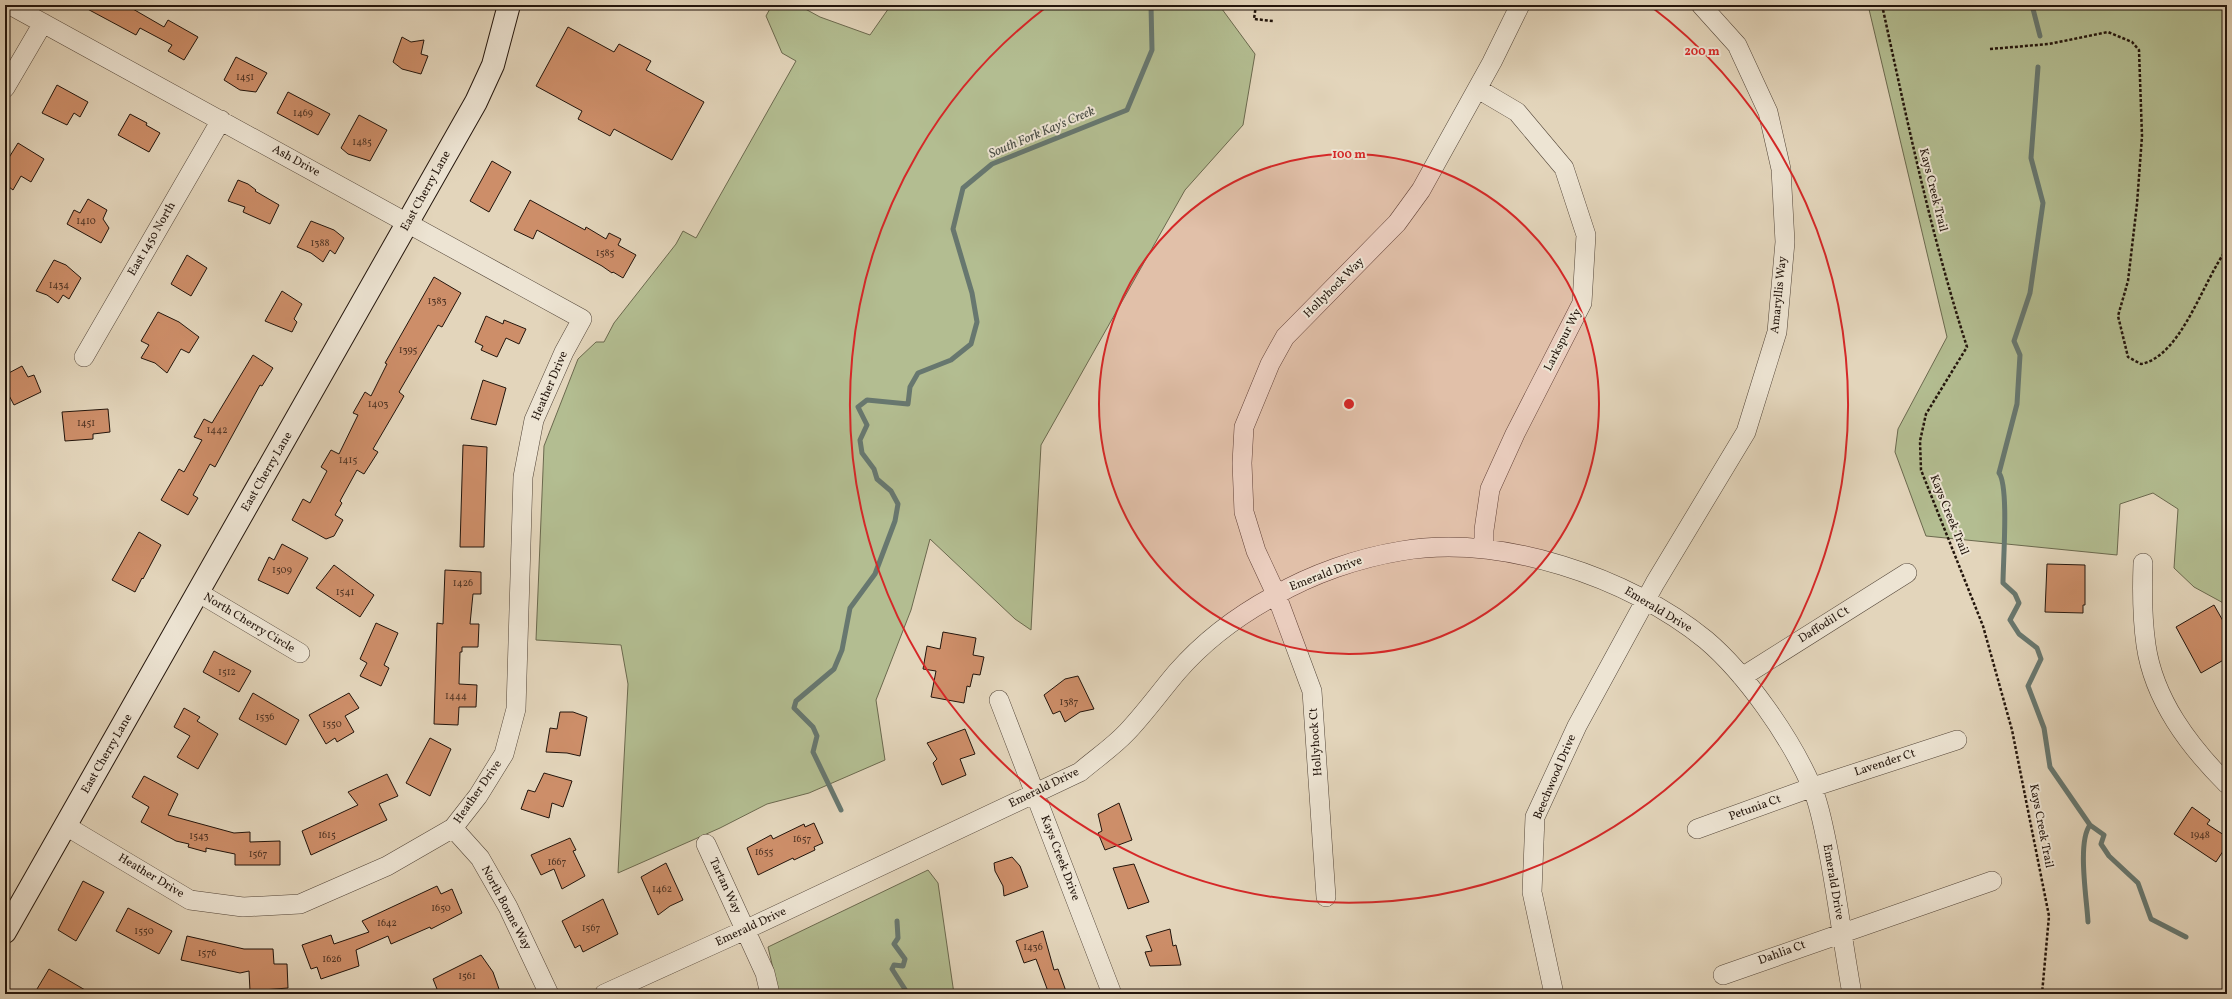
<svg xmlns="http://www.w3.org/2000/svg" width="2232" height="999" viewBox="0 0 2232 999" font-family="Vollkorn,serif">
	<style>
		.green { fill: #b3bd91; stroke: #6b694e }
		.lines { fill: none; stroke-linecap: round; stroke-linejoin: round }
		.stream { stroke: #67776f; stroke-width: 5 }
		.building { fill: #cd8e69; stroke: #23150c }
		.street-casing { stroke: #534538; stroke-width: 20 }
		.secondary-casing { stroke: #23150c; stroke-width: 24 }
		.path { stroke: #23150c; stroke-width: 2.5; stroke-dasharray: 3 2; stroke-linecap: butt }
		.street { stroke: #ede4d3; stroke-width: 19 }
		.secondary { stroke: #ede4d3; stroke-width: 22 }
		.ring { fill: none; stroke: #d62828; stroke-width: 2 }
		.labels { text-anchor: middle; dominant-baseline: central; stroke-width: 4; stroke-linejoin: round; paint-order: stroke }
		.number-label { font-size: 10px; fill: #4e3323 }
		.street-label { font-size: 12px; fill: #23150c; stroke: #ede4d3 }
		.water-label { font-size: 13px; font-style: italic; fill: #4b4e46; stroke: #ede4d3 }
		.centre { fill: #d62828; stroke: #ede4d3; stroke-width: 2 }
		.ring-label { font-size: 12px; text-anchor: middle; font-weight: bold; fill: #d62828; stroke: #ede4d3; stroke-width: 4; stroke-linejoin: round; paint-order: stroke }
	</style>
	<rect width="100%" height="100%" fill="#e3d5bb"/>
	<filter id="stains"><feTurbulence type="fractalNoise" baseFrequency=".005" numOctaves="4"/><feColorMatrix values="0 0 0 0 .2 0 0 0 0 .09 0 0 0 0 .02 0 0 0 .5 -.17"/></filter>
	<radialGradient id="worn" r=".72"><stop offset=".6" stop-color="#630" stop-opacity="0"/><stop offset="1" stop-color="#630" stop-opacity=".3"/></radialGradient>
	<path class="green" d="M772 5H798L820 17 870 35 891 5H1219L1255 54 1243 125 1185 190 1041 445 1031 630 1015 619 930 539 911 610 876 700 885 760 809 793 767 804 720 828 618 873 628 684 621 645 536 640 544 446 578 359 596 342H604L614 323 676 244 683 231 696 238 796 61 782 53 766 16Z
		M1868 5H2227V605L2194 587 2174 568 2178 509 2153 493 2120 504 2117 555 1926 536 1895 452 1898 429 1947 337Z
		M928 870 938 883 954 994H779L768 947Z"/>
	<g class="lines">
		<path class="stream" d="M2032 5 2040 36
			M2038 67 2031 158 2043 203 2030 293 2014 341 2020 355 2017 404 1999 473C2009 486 2003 562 2003 583L2015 594 2019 603 2010 620 2019 634 2037 648 2041 659 2028 686 2044 728 2050 767 2090 825 2104 835 2101 844 2109 856 2138 883 2151 919 2186 937
			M841 810 813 752 817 736 813 727 794 708 796 701 834 669 842 650 850 608 875 574 895 521 898 504 891 491 877 479 874 469 862 453 860 440 867 425 858 407 867 400 908 404 910 387 918 373 951 360 971 344 977 322 972 293 953 229 963 188 992 164 1127 110 1152 50 1151 5
			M897 921 898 938 894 944 905 959 903 966 894 965 892 969 908 994
			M2088 922C2087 900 2077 842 2090 825"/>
	</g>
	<path class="building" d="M80 5H126L164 27 168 20 198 37 184 60 168 51 172 45 140 28 136 35Z
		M568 27 614 52 619 44 651 61 646 70 704 102 672 160 614 129 610 136 578 119 582 111 536 86Z
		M402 37 411 42 424 40 421 54 428 56 421 74 402 69 393 62Z
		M236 57 267 73 256 92 240 90 224 80Z
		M57 85 88 102 80 117 74 113 67 125 42 113Z
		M288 92 330 114 318 135 277 113Z
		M130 114 147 123 146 125 160 133 149 152 118 135Z
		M359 115 387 130 370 161 348 154 341 148Z
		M18 143 44 159 31 182 21 176 13 190 5 184V164Z
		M492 161 511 172 489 212 470 201Z
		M238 180 248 184 256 190 255 191 279 205 270 224 243 212 245 207 228 201Z
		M88 199 107 210 103 219 109 228 101 243 67 224 74 210 80 213Z
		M530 200 585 230 586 227 606 239 609 233 621 239 618 245 636 255 623 278 613 272 612 273 602 266 537 230 533 239 514 230Z
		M311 221 334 230 344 238 335 254 330 250 323 262 311 253 297 247Z
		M187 255 207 268 191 296 171 284Z
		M54 260 66 265 81 278 69 299 63 295 58 303 47 295 36 291Z
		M434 277 461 293 442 327 438 325 399 392 404 396 373 449 378 452 364 474 357 470 340 501 342 503 335 515 343 520 334 536 326 539 292 520 303 499 310 503 327 471 321 467 331 450 339 454 358 415 353 413 365 392 371 396 387 364 385 363Z
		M282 291 302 304 294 319 297 322 292 332 265 321Z
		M158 312 179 322 199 337 189 353 181 349 167 373 155 363 141 358 149 345 141 341Z
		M486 316 503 324 504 320 526 329 519 344 506 338 497 357 481 350 483 346 475 342Z
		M253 355 273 368 262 386 260 385 215 467 210 464 193 495 198 498 188 515 161 500 179 469 184 472 202 440 194 437 204 419 212 423Z
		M22 366 28 377 34 375 41 392 14 405 5 388V375Z
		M483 380 506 388 496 425 471 419Z
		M108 409 110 432 93 434V439L65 441 62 412Z
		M463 445 487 447 484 547H460Z
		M139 532 161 545 143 579 142 578 135 592 112 580Z
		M282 544 308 558 288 594 258 580 269 557 274 560Z
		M2047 564 2085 565V605H2083V613L2045 612Z
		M334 565 374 595 360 617 316 588Z
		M445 570 481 572V594H473L470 624H479L478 647H462V652H460L459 684 477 685 476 707H459L458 725 434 724 437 623 443 624Z
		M2214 605 2227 628V658L2201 673 2176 627Z
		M376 623 398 633 384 665 389 668 381 686 360 676 367 663 360 659Z
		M943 632 976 638 973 655 984 657 980 675 973 674 970 687 967 686 964 703 931 697 936 671 923 669 927 646 940 649Z
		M214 651 251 671 239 692 203 672Z
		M1078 676 1094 709 1080 712 1065 722 1060 711 1053 714 1044 695 1065 679Z
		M253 693 299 720 286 745 239 719Z
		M349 693 359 708 345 716 354 732 337 742 335 738 326 744 309 715Z
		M184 708 200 717 197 721 218 734 198 769 177 757 190 736 174 727Z
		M560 712H573L587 717 580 756 567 753 546 752 550 728 557 729Z
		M965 729 975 754 960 759 966 775 942 785 933 763 937 759 927 743Z
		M430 738 451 749 430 796 406 783Z
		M544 773 572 781 563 807 552 803 549 818 521 809 528 790 535 792Z
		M387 774 398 796 379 804 387 820 311 855 302 831 358 805 348 792Z
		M144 776 178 794 168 815 234 833 250 832V842L280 841V865H235V854L206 848V852L188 847 189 844 176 841 141 822 149 807 132 797Z
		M1119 803 1132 840 1105 850 1098 833 1102 831 1098 814Z
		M2192 807 2210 820 2207 824 2227 837V845L2216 862 2174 834Z
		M814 823 823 843 814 847 815 850 794 860 793 858 758 875 747 848 771 835 773 839 804 824 805 827Z
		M570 838 576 850 573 851 585 876 562 889 554 869 541 875 531 855Z
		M1012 857 1020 866 1028 887 1004 896 1003 886 995 871 994 863Z
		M666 863 683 900 670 906 658 915 641 877Z
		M1134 864 1149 902 1128 909 1113 868Z
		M83 881 104 892 76 941 58 930Z
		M437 886 441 894 452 889 462 913 431 929 430 927 391 944 388 936 356 950 359 966 321 979 317 967 311 969 302 945 331 935 334 944 369 932 362 921Z
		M603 899 618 934 583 952 580 945 575 948 562 921Z
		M128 908 172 931 159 954 116 931Z
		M1170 929 1173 946 1176 945 1181 965 1150 966 1145 952 1152 951 1146 936Z
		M1043 931 1054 970 1058 969 1067 994H1049L1036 959 1024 963 1016 941Z
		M187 936 244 949H273L274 964H287L288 988 250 991 249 971 240 973 181 960Z
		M481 955 493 972 499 989 488 994H439L433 979Z
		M49 969 92 994H34Z"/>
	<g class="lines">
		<defs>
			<path id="street" d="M10 5 582 319 564 352 534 420 523 477 516 709 504 754 478 796 453 828 387 866 300 904 243 907 190 900 66 826
				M5 88 43 23
				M1478 89 1517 112 1564 168 1586 235 1582 303 1515 434 1490 489 1484 530V549
				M84 357 221 120
				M2143 563C2142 590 2142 617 2146 645 2154 700 2189 746 2227 784
				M199 593 300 653
				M1742 677 1907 573
				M999 700 1112 994
				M453 828 480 858 508 907 549 994
				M1697 829 1813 787 1957 740
				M706 844 765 973 770 994
				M1326 897 1312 691 1276 594 1256 551 1244 512 1242 463 1244 427 1270 364 1285 337 1397 223 1421 190 1492 62 1520 5
				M1723 975 1992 881
				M604 994 745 930 1080 772C1095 759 1113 747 1127 732 1145 713 1160 692 1177 672 1204 641 1239 615 1274 596 1312 574 1358 558 1401 551 1501 534 1629 577 1706 640 1746 674 1790 737 1811 785 1819 802 1823 825 1827 844 1837 894 1843 944 1852 994
				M1554 994 1532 892 1535 817 1577 726 1655 583 1746 432 1777 332 1785 242 1781 169 1768 112 1737 45 1701 5"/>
			<path id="secondary" d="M5 932 476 102 493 65 509 5"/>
		</defs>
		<use href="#street" class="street-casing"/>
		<use href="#secondary" class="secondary-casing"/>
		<path class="path" d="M1256 5 1254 19 1273 21
			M1882 5C1907 120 1931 235 1967 347L1926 414 1920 441 1921 470 1983 626 2012 730 2049 916 2042 994
			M1990 49 2049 44 2108 32 2132 42 2139 50 2142 136 2137 204 2128 281 2118 316 2128 357 2141 364C2182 356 2203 280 2227 249"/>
		<use href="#street" class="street"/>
		<use href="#secondary" class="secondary"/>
	</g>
	<circle cx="1349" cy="404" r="250" fill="#d62828" fill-opacity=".12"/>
	<g class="ring">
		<circle cx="1349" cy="404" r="250"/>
		<path d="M1649 5A499 499 0 1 1 1049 5"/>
	</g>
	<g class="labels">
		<g class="number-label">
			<text x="245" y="77">1451</text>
			<text x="303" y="113">1469</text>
			<text x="362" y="142">1485</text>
			<text x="86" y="221">1410</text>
			<text x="320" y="243">1388</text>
			<text x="605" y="253">1585</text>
			<text x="59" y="285">1434</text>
			<text x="437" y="301">1383</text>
			<text x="408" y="350">1395</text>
			<text x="378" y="404">1403</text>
			<text x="86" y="423">1451</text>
			<text x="217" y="430">1442</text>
			<text x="348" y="460">1415</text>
			<text x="282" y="570">1509</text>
			<text x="463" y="583">1426</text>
			<text x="345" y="592">1541</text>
			<text x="227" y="672">1512</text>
			<text x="456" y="696">1444</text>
			<text x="1069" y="702">1387</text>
			<text x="265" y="717">1536</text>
			<text x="332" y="724">1550</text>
			<text x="327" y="835">1615</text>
			<text x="2200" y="835">1948</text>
			<text x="199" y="836">1543</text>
			<text x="802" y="839">1657</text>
			<text x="764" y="852">1655</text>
			<text x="258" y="854">1567</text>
			<text x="557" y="862">1667</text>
			<text x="662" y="889">1462</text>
			<text x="441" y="908">1650</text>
			<text x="387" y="923">1642</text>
			<text x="591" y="928">1567</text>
			<text x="144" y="931">1550</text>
			<text x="1033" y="947">1436</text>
			<text x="207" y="953">1576</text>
			<text x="332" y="959">1626</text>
			<text x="467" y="976">1561</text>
		</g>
		<g class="street-label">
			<text transform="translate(296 161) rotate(29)">Ash Drive</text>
			<text transform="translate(1933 190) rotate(76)">Kays Creek Trail</text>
			<text transform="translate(426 191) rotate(-61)">East Cherry Lane</text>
			<text transform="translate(152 239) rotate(-60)">East 1450 North</text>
			<text transform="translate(1334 288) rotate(-45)">Hollyhock Way</text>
			<text transform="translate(1779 295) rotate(-84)">Amaryllis Way</text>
			<text transform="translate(1563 340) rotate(-63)">Larkspur Wy</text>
			<text transform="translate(550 386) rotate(-67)">Heather Drive</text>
			<text transform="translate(267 472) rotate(-60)">East Cherry Lane</text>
			<text transform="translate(1949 515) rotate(68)">Kays Creek Trail</text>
			<text transform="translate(1326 574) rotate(-21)">Emerald Drive</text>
			<text transform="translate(1658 610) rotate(31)">Emerald Drive</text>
			<text transform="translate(249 623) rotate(31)">North Cherry Circle</text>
			<text transform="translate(1824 625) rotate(-32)">Daffodil Ct</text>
			<text transform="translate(1316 742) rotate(-94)">Hollyhock Ct</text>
			<text transform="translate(107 754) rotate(-60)">East Cherry Lane</text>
			<text transform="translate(1885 763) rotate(-18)">Lavender Ct</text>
			<text transform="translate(1555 777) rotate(-67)">Beechwood Drive</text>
			<text transform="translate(1044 788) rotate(-26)">Emerald Drive</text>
			<text transform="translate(478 792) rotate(-55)">Heather Drive</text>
			<text transform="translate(1755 808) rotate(-20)">Petunia Ct</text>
			<text transform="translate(2041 826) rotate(79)">Kays Creek Trail</text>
			<text transform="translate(1060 858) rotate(69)">Kays Creek Drive</text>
			<text transform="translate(151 876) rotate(31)">Heather Drive</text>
			<text transform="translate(1833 882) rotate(80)">Emerald Drive</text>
			<text transform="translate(725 886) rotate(65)">Tartan Way</text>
			<text transform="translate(506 908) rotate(62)">North Bonne Way</text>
			<text transform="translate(751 927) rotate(-25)">Emerald Drive</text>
			<text transform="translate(1782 953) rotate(-20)">Dahlia Ct</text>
		</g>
		<g class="water-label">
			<text transform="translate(1042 133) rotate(-23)">South Fork Kay's Creek</text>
		</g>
	</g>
	<circle cx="1349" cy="404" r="6" class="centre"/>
	<g class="ring-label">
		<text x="1702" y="55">200 m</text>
		<text x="1349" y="158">100 m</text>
	</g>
	<rect width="2232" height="999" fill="none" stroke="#e3d5bb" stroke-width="20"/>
	<rect x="6" y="6" width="2220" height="987" fill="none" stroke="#23150c" stroke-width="2"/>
	<rect x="10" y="10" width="2212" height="979" fill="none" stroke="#23150c"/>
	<rect width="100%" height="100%" filter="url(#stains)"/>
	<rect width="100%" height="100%" fill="url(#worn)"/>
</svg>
